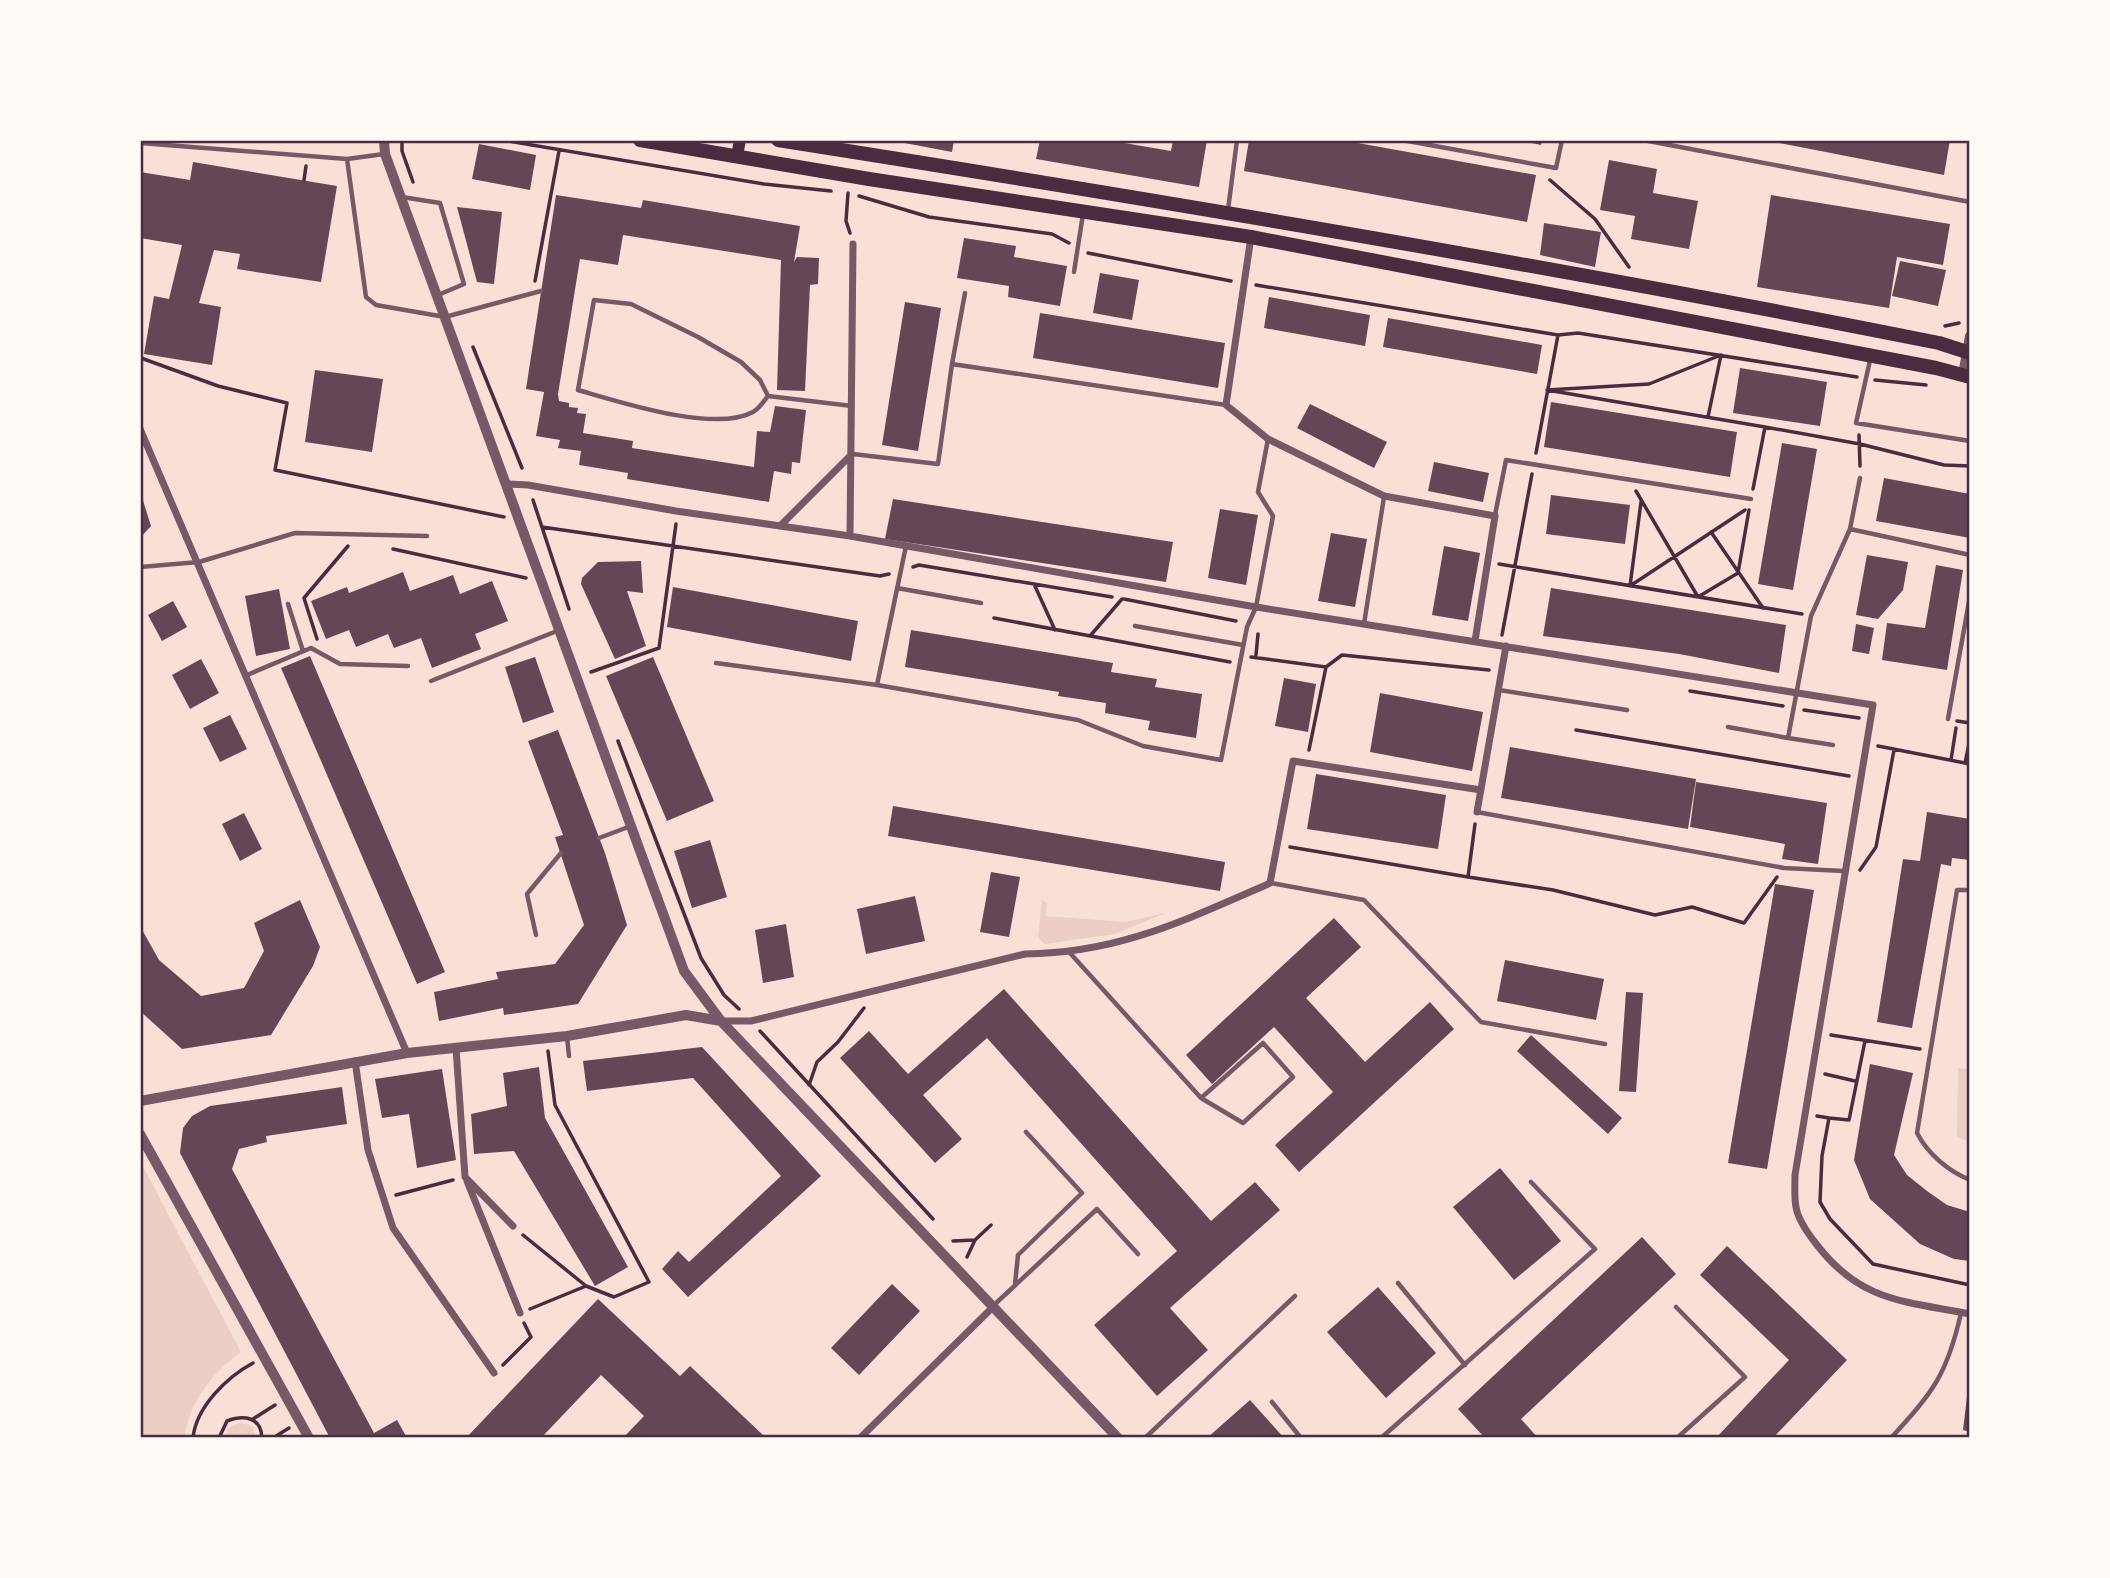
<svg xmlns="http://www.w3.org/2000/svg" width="2110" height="1578" viewBox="0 0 2110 1578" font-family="'DejaVu Sans',sans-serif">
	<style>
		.green { fill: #ebcfc5 }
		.building { fill: #644757 }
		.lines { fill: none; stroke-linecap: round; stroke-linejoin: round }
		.path { stroke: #4a2c40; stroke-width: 3.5 }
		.service { stroke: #755966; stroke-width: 4.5 }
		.minor { stroke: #755966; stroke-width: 7 }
		.tertiary { stroke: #755966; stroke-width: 10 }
		.secondary { stroke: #4a2c40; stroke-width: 12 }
		.primary { stroke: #4a2c40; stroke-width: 14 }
		.neatline { fill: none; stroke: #4a2c40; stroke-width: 2.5 }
	</style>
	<rect width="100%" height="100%" fill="#f7e1d7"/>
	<path class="green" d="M1042 900 1047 903 1046 916 1126 922 1168 912 1115 934 1045 944 1038 938Z
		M1958 1068 1970 1069V1143L1957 1136Z
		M140 1161 241 1352C213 1372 188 1403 185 1438H140Z
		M241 1422 253 1427 256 1438H226L227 1429Z"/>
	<path class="building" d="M889 140H954L952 152Z
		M1040 140H1107L1171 151 1173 140H1207L1199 187 1036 159Z
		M1249 140H1341L1536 175 1527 222 1244 171Z
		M1518 140H1542L1541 145Z
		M1764 140H1950L1944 175Z
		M479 144 536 155 530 190 472 179Z
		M1609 160 1657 169 1653 193 1698 201 1689 249 1631 239 1635 216 1600 210Z
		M193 162 337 186 321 282 237 269 240 254 214 250 199 303 221 307 212 365 144 354 154 296 169 299 182 245 140 238V172L190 180Z
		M556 195 641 208 643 200 800 226 794 262 797 257 819 258 818 284 810 285 805 391 777 390 781 260 623 235 618 265 580 259 558 394 559 401 569 403V407L578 408 577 413 586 414 583 433 633 441 632 448 754 467 757 431 770 432 775 406 806 410 800 463 792 462 791 474 774 471 769 502 627 479 628 473 579 465 581 451 558 448 560 440 536 436 544 392 526 389Z
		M1771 195 1950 224 1943 265 1897 257 1889 308 1757 287Z
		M457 207 502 212 494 284 477 282Z
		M1544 223 1601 232 1595 267 1540 255Z
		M964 238 1016 246 1014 257 1067 266 1060 306 1008 297 1009 286 957 278Z
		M1900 261 1946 270 1938 306 1892 296Z
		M1100 273 1139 280 1132 320 1093 313Z
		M1269 297 1370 315 1365 346 1264 328Z
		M905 302 941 308 918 451 882 445Z
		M1040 313 1225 343 1218 388 1033 358Z
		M1388 318 1542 345 1537 374 1383 347Z
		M1740 368 1827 382 1820 426 1733 413Z
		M315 370 383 379 372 452 305 442Z
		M1551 402 1737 432 1730 477 1544 447Z
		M1310 404 1387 442 1374 468 1297 428Z
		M1782 443 1817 449 1793 590 1758 584Z
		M1434 462 1489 473 1483 502 1428 491Z
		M1884 478 1970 494V538L1876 521Z
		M140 491 151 526 140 538Z
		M1551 495 1630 505 1625 544 1546 534Z
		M893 499 1173 542 1166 582 885 539Z
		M1220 509 1258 515 1246 585 1208 578Z
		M1331 533 1367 539 1355 607 1318 601Z
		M1444 546 1480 553 1468 621 1432 615Z
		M1867 555 1908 562 1903 590 1878 619 1856 615Z
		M641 561 643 593 627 591 646 646 615 659 581 584 582 578 598 562Z
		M1936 565 1963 570 1947 670 1882 660 1887 623 1925 628Z
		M403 572 410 591 453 575 460 594 492 581 508 621 475 634 481 649 432 668 421 638 394 648 388 634 356 647 349 630 326 639 311 601 347 587 349 593Z
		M673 587 858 621 851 661 667 627Z
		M1551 588 1786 625 1779 673 1679 654 1543 636Z
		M279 589 290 649 256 656 245 596Z
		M173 601 187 627 162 641 148 615Z
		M1856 624 1874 628 1869 654 1852 651Z
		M911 630 1113 663 1111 672 1157 679 1155 687 1202 694 1196 738 1148 730 1150 721 1105 713 1106 703 1058 696 1059 692 905 667Z
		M310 656 445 972 417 984 281 668Z
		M535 657 554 712 523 723 505 667Z
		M653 657 714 801 667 821 606 676Z
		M201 659 219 693 190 709 172 675Z
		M1284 678 1316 684 1308 732 1275 726Z
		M1380 693 1483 712 1472 771 1370 752Z
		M230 715 247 749 220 762 203 728Z
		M558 730 605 853 627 925 578 1004 504 1015 503 1008 439 1021 434 992 498 979 496 972 555 964 584 925 555 837 563 835 528 741Z
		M1510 747 1696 779 1688 829 1501 798Z
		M1316 774 1446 795 1438 849 1307 829Z
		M1696 782 1827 803 1818 864 1782 859 1785 844 1690 827Z
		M893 806 1225 862 1220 891 888 836Z
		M1927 812 1970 819V860L1952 858 1951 866 1941 864 1912 1028 1877 1022 1903 859 1920 861Z
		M244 813 262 849 240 861 222 824Z
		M710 840 727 897 692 908 674 851Z
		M991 872 1020 877 1009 937 980 932Z
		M1775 884 1814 890 1767 1169 1728 1163Z
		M915 896 925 941 866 954 857 909Z
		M300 900 320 947 313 966 271 1035 182 1049 140 1011V926L159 960 201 996 244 988 264 951 254 923Z
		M1334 918 1361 947 1306 998 1365 1062 1430 1002 1454 1029 1299 1172 1275 1145 1333 1092 1274 1027 1212 1084 1186 1055Z
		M786 924 794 977 763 983 755 930Z
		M1505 960 1604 979 1596 1020 1497 1001Z
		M1004 989 1211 1221 1255 1182 1280 1210 1170 1308 1208 1350 1157 1396 1094 1325 1177 1251 987 1038 923 1095 962 1139 935 1163 840 1058 869 1031 908 1074Z
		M1626 992 1643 993 1636 1092 1619 1091Z
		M1531 1035 1622 1118 1608 1134 1517 1051Z
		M702 1047 821 1176 688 1297 662 1269 678 1251 689 1262 781 1176 693 1078 587 1091 583 1061Z
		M1870 1064 1913 1073 1894 1155 1907 1175 1927 1191 1947 1205 1970 1212V1261L1954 1259 1920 1244 1870 1199 1854 1160Z
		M539 1067 545 1118 628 1267 595 1286 514 1151 474 1154 471 1114 507 1106 503 1073Z
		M442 1069 456 1160 417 1168 409 1114 382 1118 375 1079Z
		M342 1087 347 1124 266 1136 267 1142 239 1149 232 1169 374 1433 397 1420 407 1438H330L180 1153 183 1128 192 1116 210 1106Z
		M1500 1168 1561 1241 1514 1280 1453 1207Z
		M1642 1237 1676 1274 1521 1419 1538 1438H1485L1458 1409Z
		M1727 1246 1847 1360 1773 1438H1716L1789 1360 1700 1275Z
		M892 1284 920 1311 859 1375 831 1348Z
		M1378 1287 1436 1353 1386 1398 1327 1332Z
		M598 1299 680 1376 690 1366 766 1438H623L644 1416 601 1375 541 1438H466Z
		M1968 1388H1970V1432L1963 1430Z
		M1250 1400 1284 1438H1207Z"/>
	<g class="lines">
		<path class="path" d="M402 140V151L413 182
			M502 140 764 184 831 191
			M304 180 306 166
			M1550 180 1595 219 1629 267
			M848 193 846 221 850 233
			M859 196 929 217 1052 234 1069 243
			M1088 253 1231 281
			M535 281 559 151
			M1256 285 1558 335 1578 333 1857 377
			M1945 326 1959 323
			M473 347 522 468
			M140 355 141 358 218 386 287 403 275 470 504 517
			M1875 380 1926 385
			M1708 417 1721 355 1649 384 1547 390 1765 427
			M1859 435 1860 466
			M1536 453 1558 335
			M1753 489 1765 427 1860 444 1944 465 1970 466
			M1636 491 1698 597 1738 573 1749 510
			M533 500 569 609
			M1641 502 1630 586 1745 510
			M542 527 880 576 889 574
			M1711 532 1763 608
			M393 549 526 578
			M1499 564 1802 614
			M913 567 919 565 1112 597
			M1034 584 1055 630
			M1124 599 1236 621
			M994 618 1230 662
			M1502 635 1532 474
			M1090 636 1122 599
			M317 639 304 598 348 546
			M1256 655 1258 634
			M1251 657 1326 667 1342 655 1489 670
			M591 672 659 648 676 524
			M1690 691 1783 706
			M1804 710 1859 718
			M1957 721 1970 723
			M1576 730 1849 776
			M618 741 701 958 724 995 739 1009
			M1878 746 1970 764
			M1309 750 1326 667
			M1951 760 1956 728
			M1965 763 1970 739
			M1290 847 1468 877 1475 824
			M1860 870 1876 847 1894 750
			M1468 877 1553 890 1655 915 1692 907 1744 923 1777 877
			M760 1031 933 1219
			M1831 1035 1920 1049
			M1825 1074 1855 1081
			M809 1085 817 1062 838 1042 864 1008
			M1817 1116 1829 1118 1822 1156 1820 1202 1830 1219 1873 1264 1970 1285
			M1829 1118 1849 1120 1865 1041
			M396 1195 453 1180
			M523 1235 586 1286 614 1297 649 1282 555 1105 548 1051
			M953 1241 975 1240
			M967 1257 975 1240 991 1225
			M530 1309 586 1286
			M503 1365 531 1337 524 1323
			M253 1419 275 1405
			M193 1438C196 1407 227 1377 253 1363
			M219 1438 227 1421C243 1415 261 1416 262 1438
			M273 1438 289 1428"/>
		<path class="service" d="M1402 140 1556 168 1562 140
			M1643 140 1970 202
			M140 143 347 159 384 154
			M347 159 366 297 376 305 445 317 541 291
			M402 197 440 203 464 284 438 295
			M1228 210 1237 140
			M1074 272 1083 214
			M1871 356 1856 423 1970 441
			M952 364 965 293
			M768 396C764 401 759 409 753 412 714 433 620 402 578 390L594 300 631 304 698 337 741 362 760 380 768 396 852 406
			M853 454 938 464 952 364 1226 405
			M1495 515 1506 460 1751 499
			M1850 529 1970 555
			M140 567 199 562 295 533 427 536
			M897 588 981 603
			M288 604 303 651
			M1364 624 1384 497
			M1135 626 1243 645
			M716 663 877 685 906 546
			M247 675 311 648 340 664 408 666
			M431 681 557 631
			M877 685 1078 720 1143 746 1221 760 1247 627 1256 607 1273 516 1258 492 1268 439
			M1499 690 1627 710
			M1948 719 1970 596
			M1728 727 1788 738 1811 616 1850 529 1860 478
			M1788 738 1833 745
			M1477 812 1784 868 1843 871
			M599 838 631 826
			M1271 883 1364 900 1481 1022 1605 1044
			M1970 890H1957L1917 1133C1928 1154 1948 1171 1970 1180
			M536 935 527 894 561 853
			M1070 953 1201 1098 1243 1123 1293 1077 1263 1043 1201 1098
			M567 1037 569 1056
			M1398 1283 1465 1365
			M1015 1284 1018 1255 1082 1193 1026 1132
			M994 1305 1097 1209 1138 1254
			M1676 1307 1745 1377 1677 1438
			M1272 1402 1301 1438
			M1145 1438 1295 1296
			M1381 1438 1595 1249 1531 1182
			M1891 1438C1933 1392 1947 1375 1961 1313"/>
		<path class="minor" d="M1251 237 1226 405 1268 439 1384 496 1495 516 1475 641
			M140 429 407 1053
			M507 484 528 485 676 511 850 536 1256 607 1873 705 1795 1175C1795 1185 1794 1197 1796 1207 1798 1220 1809 1235 1817 1245 1861 1302 1904 1301 1970 1314
			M780 526 852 454
			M850 536 853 244
			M1477 812 1506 646
			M722 1021H751L1025 954C1118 953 1183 921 1266 885L1270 883 1293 761 1481 790
			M456 1048 465 1177 513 1226
			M355 1061 368 1150 393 1228 494 1373
			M467 1181 520 1313
			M860 1438 994 1306"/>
		<path class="tertiary" d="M384 140 385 154 684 971 721 1021 1118 1438
			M1963 375 1970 336
			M140 1101 407 1053 567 1036 686 1015 721 1021
			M140 1134 309 1438"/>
		<path class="secondary" d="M737 156 740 140"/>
		<path class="primary" d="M640 140 869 179 1251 237 1936 368 1970 377
			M778 140C1166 201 1554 266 1939 343L1970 353"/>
	</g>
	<rect width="2110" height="1578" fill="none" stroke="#fffaf5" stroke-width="284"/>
	<rect x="142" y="142" width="1826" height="1294" class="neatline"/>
</svg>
